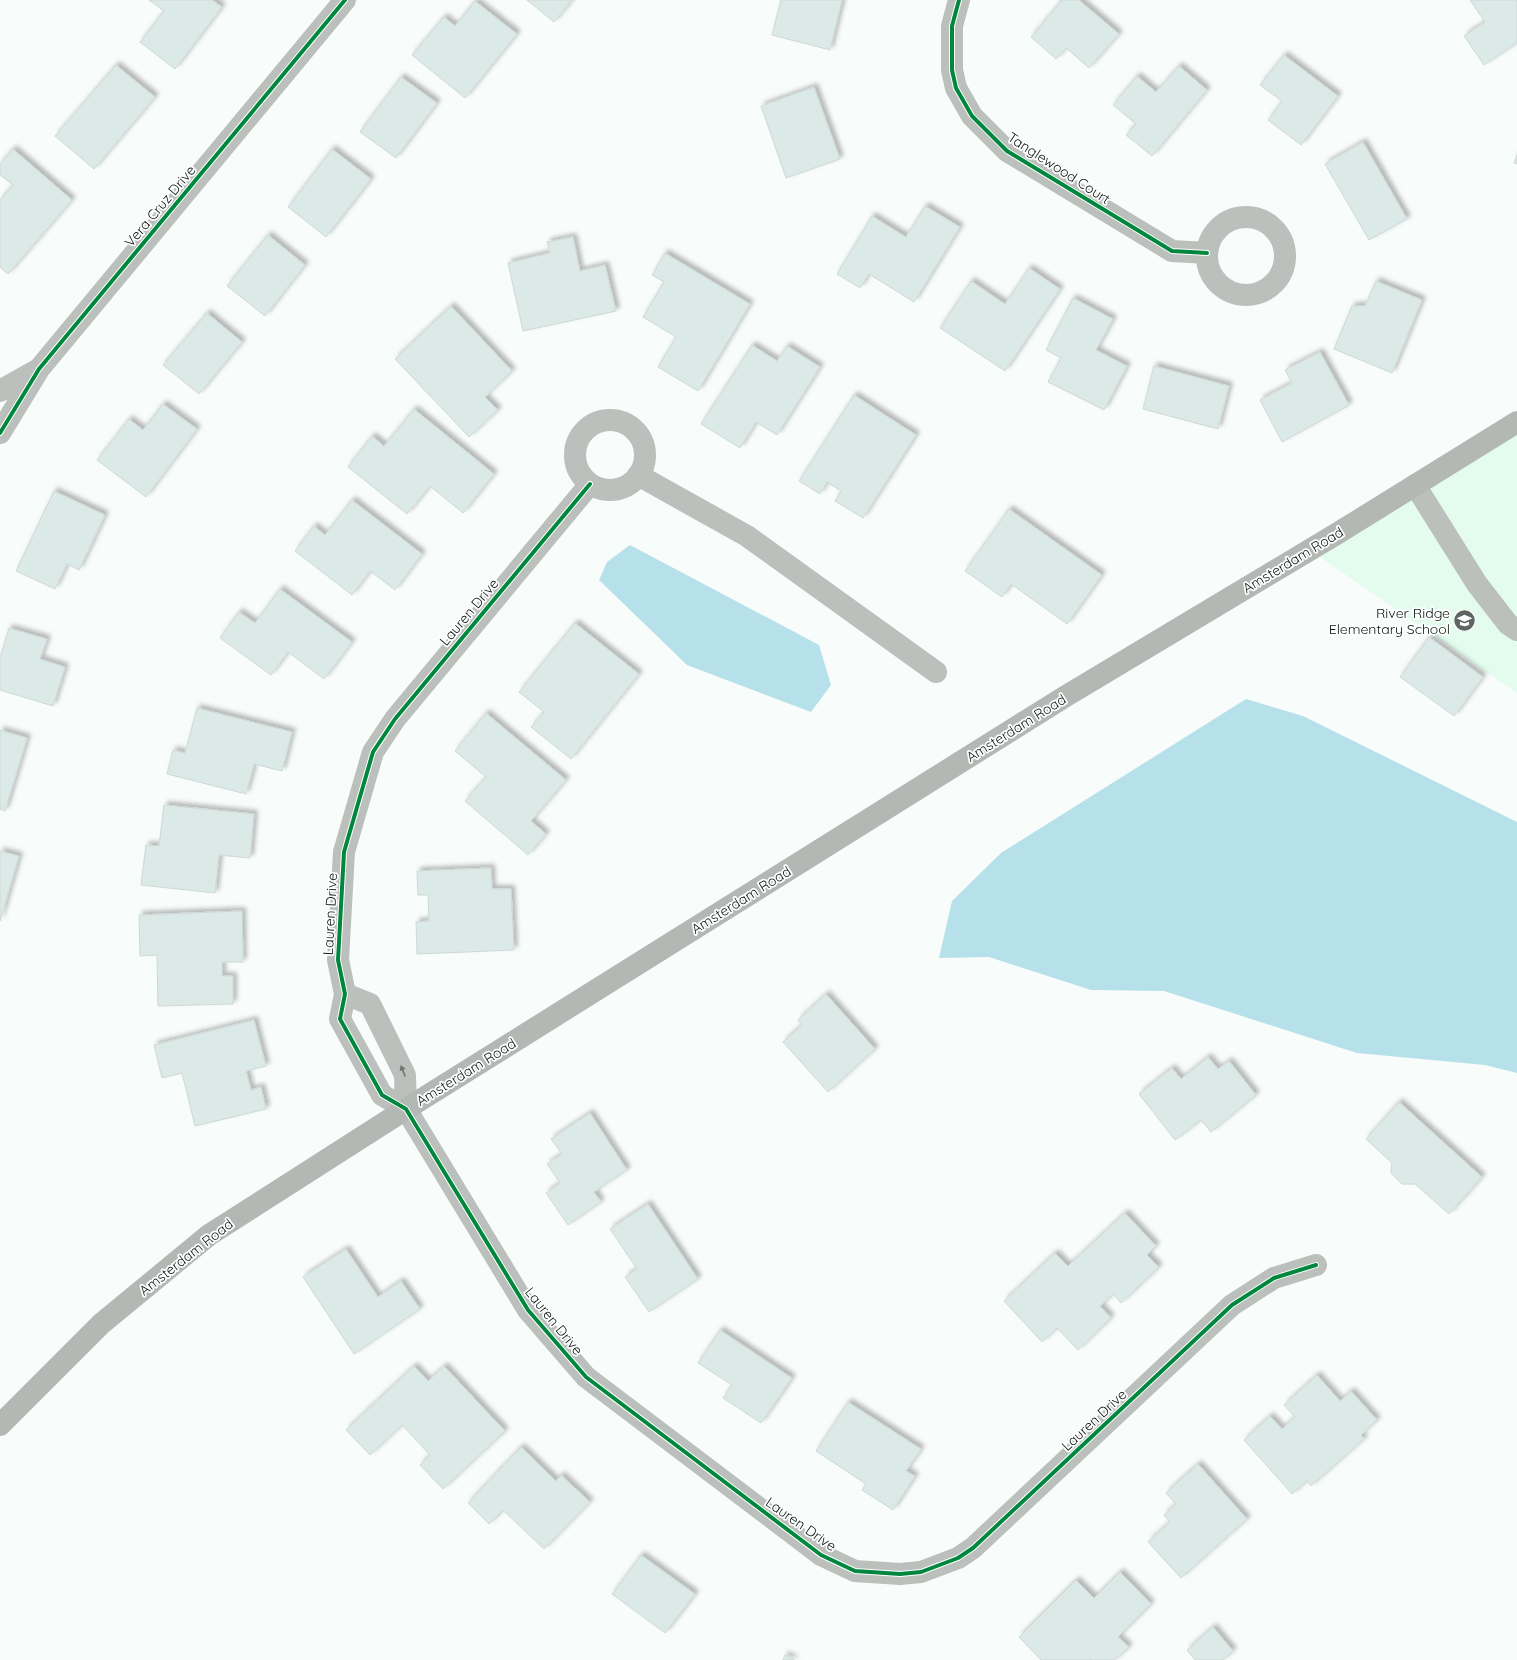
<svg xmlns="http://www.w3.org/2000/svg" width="1517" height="1660" viewBox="0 0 1517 1660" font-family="Quicksand,sans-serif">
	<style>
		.built { fill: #e3fcee }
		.water { fill: #b6e1ea }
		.building { fill: #dbeae7; stroke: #ced8d6; filter: url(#shadow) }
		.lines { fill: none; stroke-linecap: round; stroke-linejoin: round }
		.minor { stroke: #bcc0bd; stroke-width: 22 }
		.major { stroke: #b4b8b4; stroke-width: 22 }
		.cycleway-casing { stroke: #fff; stroke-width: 6 }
		.cycleway { stroke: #00873e; stroke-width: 4 }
		.oneway { fill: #6c746f }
		.labels { text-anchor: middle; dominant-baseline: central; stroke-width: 3.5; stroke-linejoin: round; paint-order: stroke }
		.street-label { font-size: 14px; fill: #0a1610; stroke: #fff }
		.poi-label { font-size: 14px; fill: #0a1610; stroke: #fff; text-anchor: end }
	</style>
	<defs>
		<filter id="shadow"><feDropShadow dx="3.5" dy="-3.5" stdDeviation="2" flood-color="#0004"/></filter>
	</defs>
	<rect width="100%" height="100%" fill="#f8fcfa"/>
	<path class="built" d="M1517 422V693L1310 550Z"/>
	<path class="water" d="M630 545 819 645 831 685 811 712 687 665 599 580 607 562Z
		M1246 699 1303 716 1517 822V1073L1485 1065 1357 1053 1164 991 1091 990 989 957 939 958 952 901 1001 853Z"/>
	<path class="building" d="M149 0H212L222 7 175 69 140 42 164 11Z
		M527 0H572L554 22Z
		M781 0H842L830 50 772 35Z
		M1062 0H1079L1119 34 1089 68 1066 48 1056 59 1031 37Z
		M1470 0H1517V43L1484 65 1464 36 1485 22Z
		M475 1 517 34 465 98 412 55 444 17 455 26Z
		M1284 55 1338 96 1301 145 1268 120 1282 101 1260 85Z
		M116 65 155 97 94 169 55 136Z
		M1179 66 1207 90 1152 156 1126 135 1136 124 1113 105 1137 76 1156 92Z
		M401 77 437 103 396 158 360 132Z
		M814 87 840 159 786 178 761 106Z
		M1363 142 1407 219 1369 240 1325 164Z
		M13 149 72 200 8 274 0 267V200L13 185 0 175V164Z
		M332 149 371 179 326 237 288 207Z
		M1517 155V164L1514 163Z
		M925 206 960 227 914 302 869 274 860 288 837 274 872 216 906 237Z
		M268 235 305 265 265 316 227 286Z
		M573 237 580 271 605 265 616 311 523 331 508 263 550 253 547 242Z
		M665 253 750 304 698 391 658 367 676 337 643 317 664 282 652 275Z
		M1029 268 1060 289 1005 371 940 328 971 281 1005 304Z
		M1376 281 1422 300 1392 373 1334 349 1352 306H1365Z
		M1073 298 1113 319 1096 350 1127 366 1104 410 1048 382 1061 358 1046 350Z
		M451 306 512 371 485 397 498 410 469 437 395 359Z
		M207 313 242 342 199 394 163 365Z
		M752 345 777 361 787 346 820 367 777 435 756 422 740 448 701 424Z
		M1320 352 1349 405 1282 442 1260 400 1292 383 1285 370Z
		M1154 366 1229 386 1218 429 1143 409Z
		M854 395 916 435 863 518 835 501 841 491 827 482 820 494 799 481Z
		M163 404 197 429 146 497 97 460 129 419 143 430Z
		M414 409 494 474 463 513 430 486 407 514 348 467 372 436 384 446Z
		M54 491 105 515 79 570 67 564 55 589 16 571Z
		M352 500 422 554 395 590 370 571 352 595 295 551 314 526 325 535Z
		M1009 509 1102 575 1067 624 1011 584 1002 597 965 571Z
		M280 589 352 642 324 679 288 652 271 675 220 638 239 612 255 623Z
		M575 623 639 674 571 759 531 727 544 712 519 692Z
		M9 628 47 639 40 659 65 667 53 706 0 690V658Z
		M1429 637 1483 677 1454 716 1400 677Z
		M197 708 292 732 282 771 254 764 246 794 167 774 173 750 185 753Z
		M486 713 566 780 531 821 546 834 528 855 465 801 486 777 455 751Z
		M0 730 27 738 5 811 0 809Z
		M164 805 254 814 250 858 219 855 215 893 141 885 146 845 159 846Z
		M0 851 19 856 0 921Z
		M491 868 492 889H511L514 950 417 954 416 922 429 921 428 895H418L417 871Z
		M242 911 243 962H222V976H233V1004L158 1006 157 955 140 956 139 915Z
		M826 994 875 1049 828 1092 783 1042 802 1025 798 1020Z
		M254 1020 266 1066 246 1071 251 1090 261 1087 266 1109 195 1126 182 1073 162 1078 154 1045Z
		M1208 1057 1218 1069 1229 1061 1256 1095 1211 1132 1201 1120 1175 1140 1139 1094 1172 1068 1181 1079Z
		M1399 1102 1482 1177 1449 1214 1415 1184H1402L1391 1173 1392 1163 1366 1139Z
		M590 1113 627 1170 594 1192 601 1202 568 1225 546 1193 560 1183 547 1164 562 1154 551 1139Z
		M648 1204 698 1279 649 1312 625 1277 637 1269 610 1229Z
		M1125 1213 1156 1246 1147 1255 1159 1267 1121 1303 1113 1294 1100 1306 1111 1318 1078 1350 1057 1328 1042 1342 1004 1301 1055 1253 1068 1266Z
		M346 1249 378 1297 401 1281 420 1309 354 1354 303 1277Z
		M720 1330 792 1378 761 1423 723 1398 732 1385 698 1363Z
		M414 1366 428 1381 444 1366 505 1431 443 1489 420 1465 430 1455 402 1425 370 1455 346 1430Z
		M1317 1375 1340 1401 1351 1391 1377 1420 1361 1435 1364 1439 1311 1486 1307 1481 1292 1494 1244 1440 1270 1416 1282 1429 1295 1417 1284 1405Z
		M848 1402 921 1449 906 1471 915 1476 893 1510 862 1490 866 1484 816 1451Z
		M521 1447 556 1481 561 1475 590 1502 544 1549 503 1510 489 1524 468 1503Z
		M1198 1464 1247 1519 1181 1578 1148 1542 1170 1522 1164 1515 1176 1504 1166 1493Z
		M641 1555 695 1594 665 1633 612 1594Z
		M1120 1572 1151 1604 1118 1637 1129 1647 1115 1660H1092L1091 1659 1090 1660H1041L1019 1637 1076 1580 1094 1598Z
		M1213 1627 1233 1651 1223 1660H1195L1187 1650Z
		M785 1655 795 1660H783Z"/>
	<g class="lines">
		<path class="minor" d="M959 0 952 26V70L956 88 972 116 1007 151 1172 251 1207 253
			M1207 256a39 39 0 1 1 78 0a39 39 0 1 1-78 0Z
			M0 391 37 370
			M575 455a35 35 0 1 1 70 0a35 35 0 1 1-70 0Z
			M0 433 39 369 345 0
			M638 475 747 536 936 672
			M590 484 395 719 373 752 344 852 338 960 345 994 340 1019 382 1095 406 1109 528 1310 586 1377 821 1555 855 1571 900 1574 921 1572 958 1558 973 1548 1232 1305 1274 1278 1316 1265
			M1415 485 1477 584 1508 624 1517 630
			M345 994 370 1004 405 1075 406 1109"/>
		<path class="major" d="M0 1425 101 1324 209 1235 406 1109 1066 696 1338 533 1517 422"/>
		<defs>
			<path id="cycleway" d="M959 0 952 26V70L956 88 972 116 1007 151 1172 251 1207 253
				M0 433 39 369 345 0
				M590 484 395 719 373 752 344 852 338 960 345 994 340 1019 382 1095 406 1109 528 1310 586 1377 821 1555 855 1571 900 1574 921 1572 958 1558 973 1548 1232 1305 1274 1278 1316 1265"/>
		</defs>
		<use href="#cycleway" class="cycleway-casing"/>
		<use href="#cycleway" class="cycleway"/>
	</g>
	<defs><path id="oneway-solid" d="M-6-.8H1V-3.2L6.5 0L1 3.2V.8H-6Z"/></defs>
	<use class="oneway" href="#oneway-solid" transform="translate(403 1071) rotate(-112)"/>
	<defs>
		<symbol id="school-disc" viewBox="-11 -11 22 22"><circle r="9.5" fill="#5d6662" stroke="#fff"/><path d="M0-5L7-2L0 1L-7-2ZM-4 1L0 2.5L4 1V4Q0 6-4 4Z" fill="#fff"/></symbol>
	</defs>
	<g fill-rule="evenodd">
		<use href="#school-disc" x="1452" y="608" width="25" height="25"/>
	</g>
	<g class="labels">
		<g class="street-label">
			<text transform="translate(1059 168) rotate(33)">Tanglewood Court</text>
			<text transform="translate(160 206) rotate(-50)">Vera Cruz Drive</text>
			<text transform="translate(1293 560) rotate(-31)">Amsterdam Road</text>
			<text transform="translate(469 612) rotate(-50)">Lauren Drive</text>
			<text transform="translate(1016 728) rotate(-32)">Amsterdam Road</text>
			<text transform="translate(741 900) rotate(-32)">Amsterdam Road</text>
			<text transform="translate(330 914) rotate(-87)">Lauren Drive</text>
			<text transform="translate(466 1072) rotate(-32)">Amsterdam Road</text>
			<text transform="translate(186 1257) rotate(-38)">Amsterdam Road</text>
			<text transform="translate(554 1321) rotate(51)">Lauren Drive</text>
			<text transform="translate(1094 1420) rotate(-43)">Lauren Drive</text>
			<text transform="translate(801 1524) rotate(35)">Lauren Drive</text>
		</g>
		<g class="poi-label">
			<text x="1450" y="613">River Ridge<tspan x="1450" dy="16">Elementary School</tspan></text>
		</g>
	</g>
</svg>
